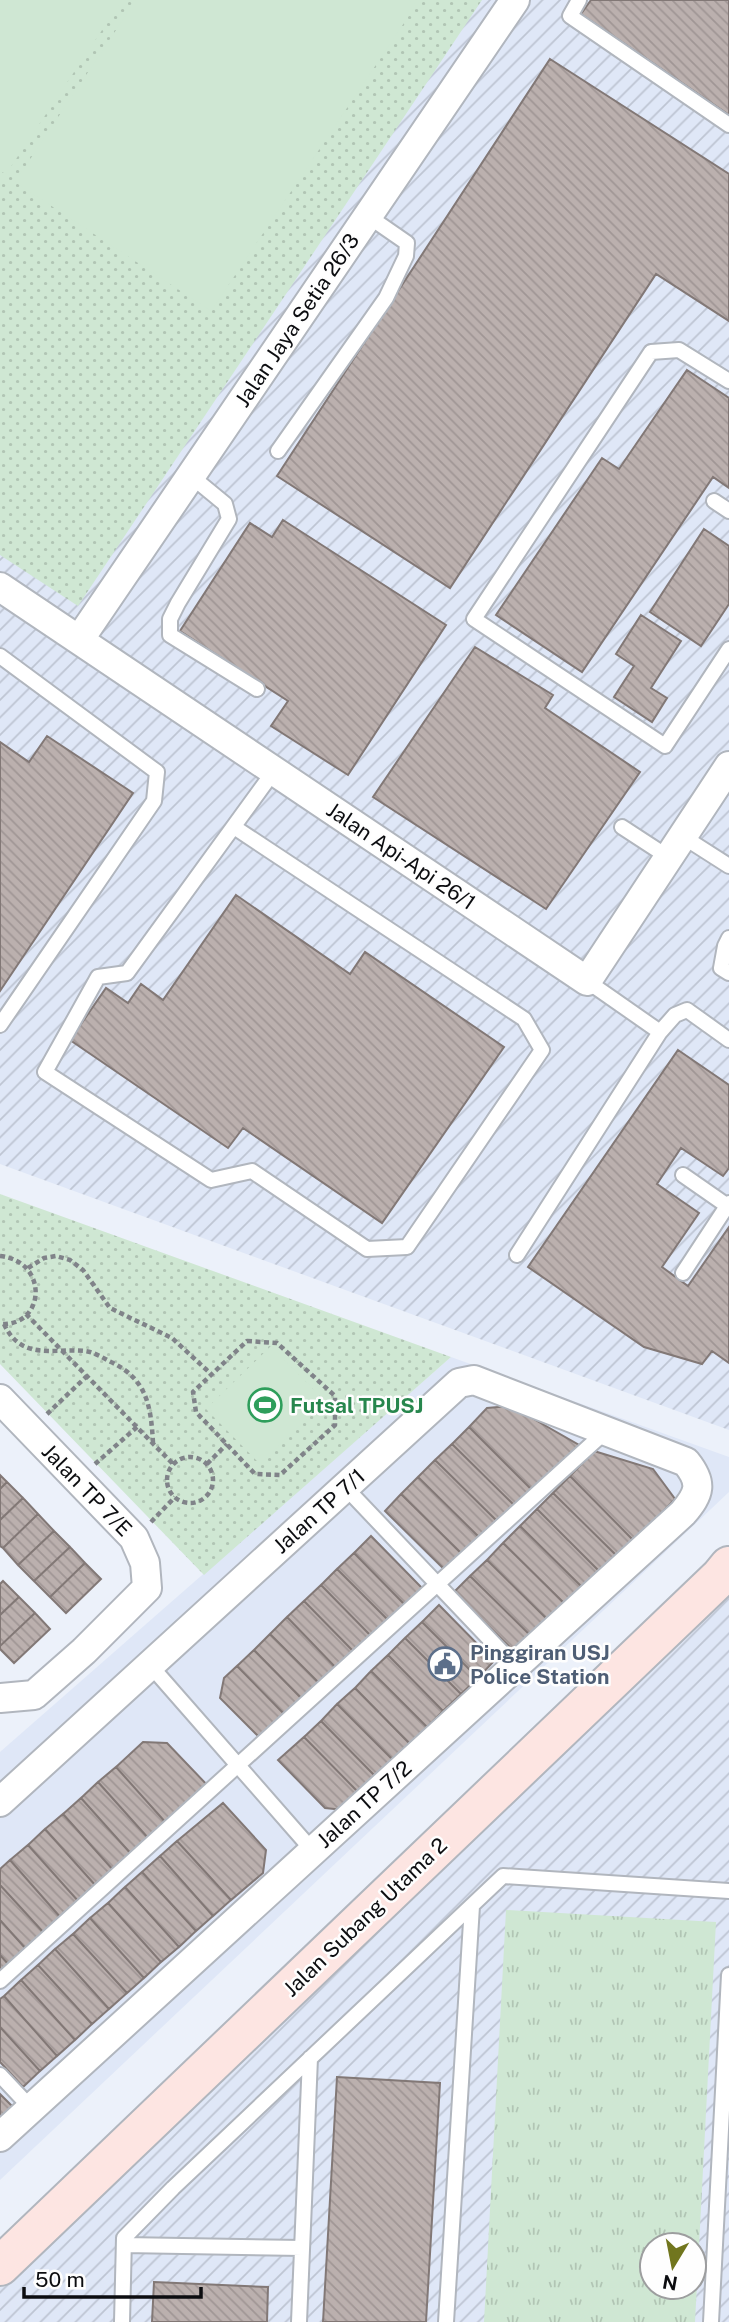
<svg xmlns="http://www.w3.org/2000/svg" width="729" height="2322" viewBox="0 0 729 2322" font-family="'Public Sans',sans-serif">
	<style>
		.built { fill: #dfe7f7 }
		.industrial { fill: url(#industrial-furrows); fill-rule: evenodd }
		.grass { fill: url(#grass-tufts); fill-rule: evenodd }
		.park { fill: url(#park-dots) }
		.garden { fill: #cfe7d3 }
		.building { fill: url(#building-back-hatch); stroke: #827876; stroke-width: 2 }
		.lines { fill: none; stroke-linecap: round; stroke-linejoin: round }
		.lane-casing { stroke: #b1b6be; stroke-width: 18 }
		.street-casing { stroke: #b1b6be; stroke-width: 32 }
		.secondary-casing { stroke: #b1b6be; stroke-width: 42 }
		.path { stroke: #808389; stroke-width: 4.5; stroke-dasharray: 5 3.5; stroke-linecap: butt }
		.lane { stroke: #fff; stroke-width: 14 }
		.street { stroke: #fff; stroke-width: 28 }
		.secondary { stroke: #fde5e2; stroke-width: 38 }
		.labels { text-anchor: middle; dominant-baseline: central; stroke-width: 5; stroke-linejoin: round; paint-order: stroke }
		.street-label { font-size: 21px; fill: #0c0d10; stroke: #fefefe }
		.leisure-label { font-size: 21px; font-weight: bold; fill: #27864d; stroke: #fefefe; text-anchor: start }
		.service-label { font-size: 21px; font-weight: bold; fill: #4e5e75; stroke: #fefefe; text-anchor: start }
	</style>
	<defs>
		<pattern id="industrial-furrows" width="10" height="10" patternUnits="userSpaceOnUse" patternTransform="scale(1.75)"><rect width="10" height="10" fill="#dfe7f7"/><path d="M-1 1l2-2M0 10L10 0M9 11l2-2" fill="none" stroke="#bec5d3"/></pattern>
		<pattern id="grass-tufts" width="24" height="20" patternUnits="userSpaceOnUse" patternTransform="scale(1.75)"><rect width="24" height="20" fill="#cfe7d3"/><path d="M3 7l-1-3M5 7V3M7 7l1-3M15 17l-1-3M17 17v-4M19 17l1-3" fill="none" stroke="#b1c5b4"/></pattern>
		<pattern id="park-dots" width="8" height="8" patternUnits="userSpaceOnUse" patternTransform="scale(1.75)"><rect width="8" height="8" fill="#cfe7d3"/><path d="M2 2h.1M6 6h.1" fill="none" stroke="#b1c5b4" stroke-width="1.8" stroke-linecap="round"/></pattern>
		<pattern id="building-back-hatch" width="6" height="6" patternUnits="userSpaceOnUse" patternTransform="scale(1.75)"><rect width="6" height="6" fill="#bbb0ae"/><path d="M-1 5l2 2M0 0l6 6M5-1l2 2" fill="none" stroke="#a09695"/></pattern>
	</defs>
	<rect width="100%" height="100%" fill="#ecf1fa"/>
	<path class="built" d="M451 1357 729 1457V1492L0 2180V1752Z"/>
	<path class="industrial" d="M0 0H729V1430L0 1164Z
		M729 1556V2322H0V2283ZM652 2245H694V2287H652Z"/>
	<path class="grass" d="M506 1910 716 1922 695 2322H484ZM652 2245H694V2287H652Z"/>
	<path class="park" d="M0 0H482L78 606 0 555Z
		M0 1194 451 1357 204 1575 0 1364Z"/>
	<path class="garden" d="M0 0H122L6 174 0 171Z
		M136 0H409L416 5 211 311 15 182Z
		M271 1346 325 1401 260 1464 206 1409Z"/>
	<path class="building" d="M591 0H729V115L581 14Z
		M550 59 729 174V321L656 274 450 588 277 476Z
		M687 370 729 398V488L713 477 582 672 496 615 602 458 619 469Z
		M283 520 446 625 348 775 271 726 288 701 180 631 250 523 272 537Z
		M704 529 729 546V604L701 646 650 612Z
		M641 615 681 641 651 688 667 698 652 722 614 697 634 666 616 654Z
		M475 647 553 695 545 708 640 772 546 909 373 797Z
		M47 736 133 793 0 991V742L29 762Z
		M236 895 350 974 365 952 504 1047 382 1223 243 1128 228 1148 70 1040 106 988 128 1003 141 984 163 1000Z
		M678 1050 729 1085V1168L723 1176 681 1148 657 1184 699 1213 662 1267 688 1286 729 1227V1363L712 1351 702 1364 644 1347 528 1267Z
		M511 1406 579 1445 532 1490 469 1427 487 1408Z
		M469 1427 532 1490 516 1507 452 1444Z
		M452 1444 516 1507 499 1523 435 1460Z
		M594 1451 653 1469 675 1499 634 1541 570 1476Z
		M435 1460 499 1523 482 1540 418 1477Z
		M0 1475 7 1482 0 1489Z
		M570 1476 634 1541 618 1557 553 1493Z
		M418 1477 482 1540 465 1557 401 1494Z
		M7 1482 23 1498 0 1520V1489Z
		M553 1493 618 1557 601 1573 537 1509Z
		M401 1494 465 1557 449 1574 385 1511Z
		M23 1498 38 1514 3 1548 0 1546V1520Z
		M537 1509 601 1573 585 1590 520 1526Z
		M38 1514 54 1531 18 1565 3 1548Z
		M520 1526 585 1590 568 1607 503 1543Z
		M54 1531 70 1547 34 1581 18 1565Z
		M371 1536 422 1588 405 1605 354 1553Z
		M503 1543 568 1607 551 1623 487 1560Z
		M70 1547 85 1563 50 1597 34 1581Z
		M354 1553 405 1605 389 1621 337 1569Z
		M487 1560 551 1623 535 1640 470 1576Z
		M85 1563 101 1579 66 1613 50 1597Z
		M337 1569 389 1621 372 1637 321 1585Z
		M470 1576 535 1640 519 1656 454 1592Z
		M3 1581 19 1597 0 1615V1584Z
		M321 1585 372 1637 355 1653 304 1601Z
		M19 1597 35 1613 0 1646V1615Z
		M304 1601 355 1653 338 1670 287 1617Z
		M439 1605 494 1661 478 1678 422 1622Z
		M35 1613 50 1629 14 1663 0 1649V1646Z
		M287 1617 338 1670 322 1686 270 1634Z
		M422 1622 478 1678 461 1694 405 1638Z
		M270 1634 322 1686 305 1702 254 1650Z
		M405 1638 461 1694 443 1711 388 1655Z
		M254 1650 305 1702 288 1718 237 1666Z
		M388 1655 443 1711 427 1727 371 1671Z
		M237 1666 288 1718 262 1740 220 1698 224 1678Z
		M371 1671 427 1727 410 1744 355 1688Z
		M355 1688 410 1744 393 1760 337 1704Z
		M337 1704 393 1760 376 1777 321 1721Z
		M321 1721 376 1777 359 1793 304 1737Z
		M304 1737 359 1793 344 1810 325 1808 278 1760Z
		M143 1742 167 1743 210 1788 167 1824 116 1767Z
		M116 1767 167 1824 149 1839 98 1782Z
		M98 1782 149 1839 132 1855 81 1798Z
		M81 1798 132 1855 114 1871 63 1814Z
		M223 1803 266 1850 263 1873 231 1900 177 1841Z
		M63 1814 114 1871 96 1886 45 1829Z
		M45 1829 96 1886 79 1902 28 1845Z
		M177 1841 231 1900 213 1916 160 1856Z
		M28 1845 79 1902 61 1918 10 1860Z
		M160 1856 213 1916 196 1931 142 1872Z
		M10 1860 61 1918 44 1933 0 1885V1869Z
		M142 1872 196 1931 179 1947 125 1887Z
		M0 1885 44 1933 26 1949 0 1920Z
		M125 1887 179 1947 161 1962 108 1903Z
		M108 1903 161 1962 144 1978 90 1918Z
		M90 1918 144 1978 127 1993 73 1934Z
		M0 1920 26 1949 8 1964 0 1955Z
		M73 1934 127 1993 109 2009 55 1949Z
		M55 1949 109 2009 92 2024 38 1965Z
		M0 1955 8 1964 0 1971Z
		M38 1965 92 2024 75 2040 21 1980Z
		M21 1980 75 2040 57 2056 4 1996Z
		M4 1996 57 2056 40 2071 0 2027V1999Z
		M0 2027 40 2071 23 2087 0 2062Z
		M337 2077 440 2083 426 2322H323Z
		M0 2094 13 2107 0 2119Z
		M154 2282 268 2287 267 2322H152Z"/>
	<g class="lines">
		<defs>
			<path id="lane" d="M579 0 570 16 729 125
				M729 381 679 350 651 352 474 619 665 746 729 649
				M278 451 386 298 406 256 407 243 368 216
				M191 476 225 504 229 519 178 603 170 619V635L257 689
				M714 501 729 511
				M0 656 157 772 154 801 0 1025
				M234 827 524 1019 542 1050 407 1247 367 1249 252 1171 211 1180 45 1072 98 977 127 973 274 771
				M622 827 668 857
				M682 836 729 866
				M729 938 725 946 721 968 729 973
				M660 1032 675 1015 687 1010 729 1040
				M683 1175 729 1207
				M517 1255 660 1032 587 981
				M683 1273 729 1203
				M345 1487 515 1666
				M150 1665 313 1851
				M0 1981 606 1431
				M0 2075 31 2108
				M124 2245 302 2248
				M122 2322 124 2238 173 2188 503 1876 729 1891
				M299 2322 310 2058
				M446 2322 472 1906
				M711 2322 729 1975"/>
			<path id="street" d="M0 587 587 981 729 766
				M79 640 515 0
				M0 1399 134 1538 145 1563 147 1588 84 1651 34 1695 0 1698
				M0 1802 459 1383 474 1380 686 1462C703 1483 700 1493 683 1513L0 2137"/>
			<path id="secondary" d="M0 2266 720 1577 729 1566"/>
		</defs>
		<use href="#lane" class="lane-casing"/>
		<use href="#street" class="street-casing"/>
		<use href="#secondary" class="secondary-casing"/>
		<path class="path" d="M0 1256C49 1261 46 1327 0 1324
			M28 1268 44 1258 56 1256 70 1260 83 1270 110 1308 172 1338 211 1374
			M26 1314 173 1464
			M4 1324C21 1361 53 1348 85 1351 94 1352 103 1358 111 1362 147 1379 151 1406 153 1443
			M247 1341 277 1343 335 1396V1425L280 1475 255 1474 196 1412 193 1392Z
			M47 1414 87 1376
			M167 1480a23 23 0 1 1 46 0a23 23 0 1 1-46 0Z
			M95 1464 137 1427
			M207 1464 227 1444
			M151 1522 175 1497"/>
		<use href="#lane" class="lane"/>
		<use href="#street" class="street"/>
		<use href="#secondary" class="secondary"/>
	</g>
	<defs>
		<symbol id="stadium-ring" viewBox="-11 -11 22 22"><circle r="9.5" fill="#fefefe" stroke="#2e9e5b" stroke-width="1.5"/><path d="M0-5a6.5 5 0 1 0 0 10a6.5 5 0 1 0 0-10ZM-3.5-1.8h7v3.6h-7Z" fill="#2e9e5b"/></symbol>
		<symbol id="civic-ring" viewBox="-11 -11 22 22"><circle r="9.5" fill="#fefefe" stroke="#5c6f8a" stroke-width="1.5"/><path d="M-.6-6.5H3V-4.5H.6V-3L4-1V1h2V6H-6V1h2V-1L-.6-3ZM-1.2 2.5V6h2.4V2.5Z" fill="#5c6f8a"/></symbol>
	</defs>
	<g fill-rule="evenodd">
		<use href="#stadium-ring" x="246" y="1386" width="38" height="38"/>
		<use href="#civic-ring" x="426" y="1645" width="38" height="38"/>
	</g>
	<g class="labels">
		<g class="street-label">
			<text transform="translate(297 320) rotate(-56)">Jalan Jaya Setia 26/3</text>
			<text transform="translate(401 856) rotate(34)">Jalan Api-Api 26/1</text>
			<text transform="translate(87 1490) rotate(46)">Jalan TP 7/E</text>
			<text transform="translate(319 1511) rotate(-42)">Jalan TP 7/1</text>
			<text transform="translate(364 1804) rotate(-42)">Jalan TP 7/2</text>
			<text transform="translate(365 1917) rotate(-44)">Jalan Subang Utama 2</text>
		</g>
		<g class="leisure-label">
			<text x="290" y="1405">Futsal TPUSJ</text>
		</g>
		<g class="service-label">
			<text x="470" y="1652">Pinggiran USJ<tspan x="470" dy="24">Police Station</tspan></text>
		</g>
	</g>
	<g transform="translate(673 2266) rotate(190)"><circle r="33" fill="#fefefe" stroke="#9d9e9f" stroke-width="2"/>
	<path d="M0-5L12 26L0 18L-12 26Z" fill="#71761e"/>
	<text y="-10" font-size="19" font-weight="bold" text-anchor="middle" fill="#0c0d10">N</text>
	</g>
	<path d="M24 2287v10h177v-10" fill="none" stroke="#0c0d10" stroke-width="3.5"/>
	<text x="35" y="2287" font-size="21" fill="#0c0d10" stroke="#fefefe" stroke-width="5" paint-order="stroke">50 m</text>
</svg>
